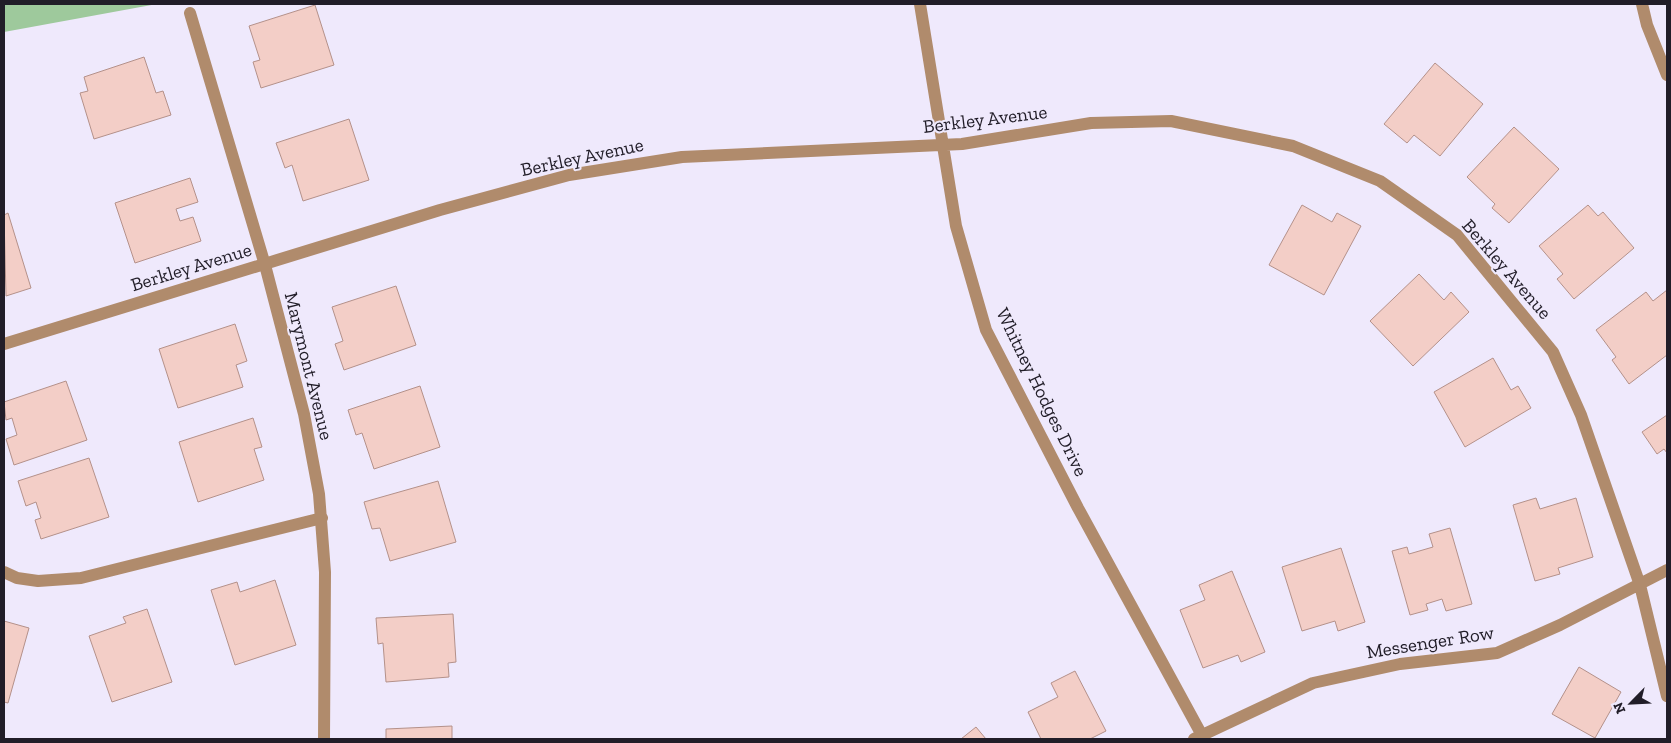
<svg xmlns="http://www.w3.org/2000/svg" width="1671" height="743" viewBox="0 0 1671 743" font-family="'Zilla Slab',serif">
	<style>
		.forest { fill: #9ec99c }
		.building { fill: #f3cec7; stroke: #b4918a }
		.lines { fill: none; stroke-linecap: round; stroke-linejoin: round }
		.minor { stroke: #b08b6c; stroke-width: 12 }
		.labels { text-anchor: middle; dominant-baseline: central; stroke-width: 4; stroke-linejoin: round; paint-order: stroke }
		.street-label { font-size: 19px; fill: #211d28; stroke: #efe9fc }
	</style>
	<rect width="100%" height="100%" fill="#efe9fc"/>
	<path class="forest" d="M4 4H157L4 32Z"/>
	<path class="building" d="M315 5 334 65 261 88 253 62 260 60 249 26Z
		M144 57 156 93 163 91 171 115 94 139 80 93 88 91 84 77Z
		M1435 63 1483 104 1440 156 1414 135 1407 143 1384 124Z
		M349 119 369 180 303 201 292 165 285 168 276 143Z
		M1514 127 1559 169 1509 223 1492 208 1495 204 1467 177Z
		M190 178 198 202 176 209 180 221 193 217 201 241 135 263 115 203Z
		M1302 205 1332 222 1337 213 1361 226 1324 295 1269 265Z
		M1588 205 1598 216 1603 212 1634 248 1574 299 1557 279 1563 274 1539 246Z
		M8 213 31 288 6 296 4 215Z
		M1419 274 1444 300 1451 292 1469 312 1413 366 1370 321Z
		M396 286 416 345 344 370 335 344 343 341 332 307Z
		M1667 290V355L1629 384 1612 360 1616 357 1596 330 1646 292 1653 301Z
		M235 324 247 361 236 365 243 387 178 408 159 349Z
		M1493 358 1511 390 1518 386 1531 408 1465 447 1434 392Z
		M66 381 87 440 14 465 6 439 17 435 12 418 6 420 4 402Z
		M420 386 440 447 374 469 362 433 356 435 348 410Z
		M1667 415V453L1664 449 1657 454 1642 432Z
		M253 418 262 447 254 449 264 480 198 502 179 442Z
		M89 458 109 517 41 539 35 520 41 518 36 502 26 506 18 481Z
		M438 481 456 542 390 561 380 528 372 529 364 502Z
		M1536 498 1540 509 1576 498 1593 557 1558 568 1560 574 1535 581 1513 505Z
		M1450 528 1472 604 1446 611 1442 599 1426 604 1428 610 1410 615 1392 551 1407 547 1409 554 1433 547 1429 534Z
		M1341 548 1365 622 1338 631 1335 621 1302 631 1282 567Z
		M1232 571 1265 652 1241 662 1238 655 1203 668 1180 610 1205 600 1199 585Z
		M275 580 296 645 235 665 211 590 237 582 240 592Z
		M147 609 172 682 112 702 89 636 126 623 123 617Z
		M453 614 456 662 448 663 449 677 386 682 383 643 378 644 376 618Z
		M4 621 29 628 8 703 4 702Z
		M1579 667 1621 692 1595 738 1552 714Z
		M1075 671 1106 731 1090 739H1041L1028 712 1058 697 1051 683Z
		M452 726V739H386V729Z
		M976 727 986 739H961Z"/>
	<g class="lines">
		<path class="minor" d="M920 4 956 226 986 330 1078 508 1204 739
			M1642 4 1647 25 1667 75
			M190 13 265 265 304 414 319 494 325 572 324 739
			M4 344 440 210 569 175 682 157 962 144 1091 123 1171 121 1293 146 1380 181 1457 235 1553 352 1581 415 1640 585 1667 696
			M4 572 17 578 38 581 81 578 322 518
			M1194 739 1313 683 1400 664 1497 653 1560 625 1667 570"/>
	</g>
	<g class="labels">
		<g class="street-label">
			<text transform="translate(985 119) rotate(-7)">Berkley Avenue</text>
			<text transform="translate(582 157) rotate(-12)">Berkley Avenue</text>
			<text transform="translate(191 267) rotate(-17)">Berkley Avenue</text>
			<text transform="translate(1507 269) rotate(49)">Berkley Avenue</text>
			<text transform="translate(309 366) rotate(76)">Marymont Avenue</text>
			<text transform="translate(1042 392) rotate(64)">Whitney Hodges Drive</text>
			<text transform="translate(1430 642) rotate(-9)">Messenger Row</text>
		</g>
	</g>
	<rect width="1671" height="743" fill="none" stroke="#211d28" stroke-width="10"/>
	<g transform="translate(1631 703) rotate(246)" stroke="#efe9fc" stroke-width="4" paint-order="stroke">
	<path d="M0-4L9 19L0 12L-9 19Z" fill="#211d28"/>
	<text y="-8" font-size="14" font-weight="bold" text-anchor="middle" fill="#211d28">N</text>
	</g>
</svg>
